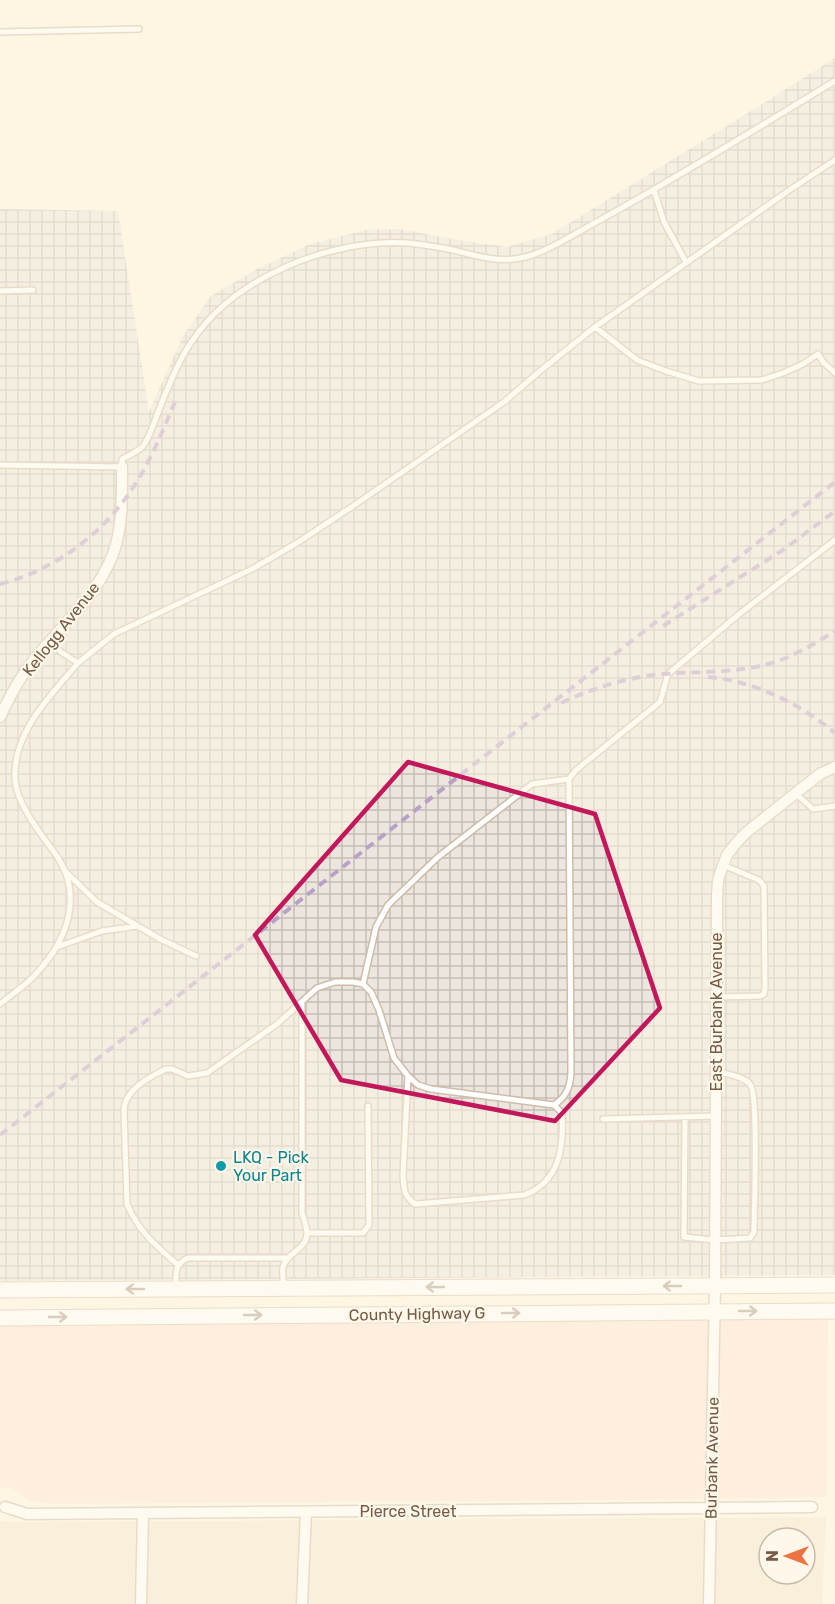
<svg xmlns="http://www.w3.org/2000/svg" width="835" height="1604" viewBox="0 0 835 1604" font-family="Rubik,sans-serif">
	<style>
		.residential { fill: #f5e7d1; fill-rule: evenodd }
		.commercial { fill: #fee5d6 }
		.industrial { fill: url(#industrial-grid) }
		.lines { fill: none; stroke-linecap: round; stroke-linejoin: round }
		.lane-casing { stroke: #cfbda9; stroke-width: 8 }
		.street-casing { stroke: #cfbda9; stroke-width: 13 }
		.secondary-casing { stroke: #d4bfa9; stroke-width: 17 }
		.lane { stroke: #fff; stroke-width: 5 }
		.street { stroke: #fff; stroke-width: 10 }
		.secondary { stroke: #fff; stroke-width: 15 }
		.rail { stroke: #b8a1c7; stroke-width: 4; stroke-dasharray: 9 6; stroke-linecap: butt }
		.oneway { stroke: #ad9d91 }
		.marked { fill: none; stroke: #c2185b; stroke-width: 4.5; stroke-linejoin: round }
		.culture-dot { fill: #0f9aa8; stroke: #fff8ea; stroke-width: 2 }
		.labels { text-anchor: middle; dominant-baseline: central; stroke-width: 4.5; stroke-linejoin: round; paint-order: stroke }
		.street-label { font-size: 16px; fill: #775c48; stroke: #fff8ea }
		.culture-label { font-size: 16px; fill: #0d838f; stroke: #fff8ea; text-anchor: start }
	</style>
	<defs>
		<pattern id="industrial-grid" width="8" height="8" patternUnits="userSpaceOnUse" patternTransform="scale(1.5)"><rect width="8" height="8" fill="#ece6de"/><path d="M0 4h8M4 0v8" fill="none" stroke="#c4beb6"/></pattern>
	</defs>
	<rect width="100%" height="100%" fill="#fdf5e3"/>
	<path class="residential" d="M826 1517 822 1604H0V1521L19 1522ZM769 1538H805V1574H769Z"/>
	<path class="commercial" d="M828 1318 826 1497 636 1500 52 1504 30 1501 10 1487 0 1489V1323Z"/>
	<path class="industrial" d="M835 58V1275L0 1281V209L118 211 149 412 183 336 211 296 257 269 310 244 366 230 399 229 458 240 507 247 552 234 756 108Z"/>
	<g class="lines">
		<defs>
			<path id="lane" d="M0 32 139 29
				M654 190 664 222 686 262
				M0 291 33 290
				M595 327 637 360 666 371 699 381 762 380 783 373 803 364 818 354 823 362 835 373
				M0 465 122 467V459C128 456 137 452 142 447 148 441 154 423 157 415 165 394 174 372 185 352 206 316 237 290 275 272 312 253 364 240 407 243 418 244 431 246 443 248 466 252 490 262 514 259 543 256 575 233 600 220 680 176 757 128 835 81
				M50 642 61 652 78 663 114 634 252 569 297 543 356 504 504 402 540 371 595 327 788 191 835 160
				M795 793 813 809 835 806
				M65 871 97 902 160 939 196 956
				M57 947 102 931 138 926
				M363 984 376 927 388 905 438 857 532 784 569 779
				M716 997 760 996 764 994 765 988 764 886 759 880 723 865
				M0 1004C11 995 25 986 35 975 68 940 85 894 54 852 40 833 17 804 15 780 12 733 50 696 78 663
				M554 1105C566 1097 570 1088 571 1073L569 779 576 770 660 702 668 674 738 615 835 540
				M685 1117 684 1237 715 1240 750 1238 754 1232C754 1210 759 1095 750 1084 743 1076 726 1074 716 1071
				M603 1119 715 1116
				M307 1233H363L369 1225 368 1106
				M178 1265C155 1245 139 1232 127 1204L124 1111C124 1090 149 1077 166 1069H172L188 1076 207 1073 277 1024 317 988 335 982H353L363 984 371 992 379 1010 394 1058 408 1076 418 1085 431 1089 554 1105 562 1113C564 1147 560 1182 524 1195L415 1204C403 1195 404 1189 403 1175L408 1076
				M284 1286C283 1280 282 1273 283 1267 287 1252 308 1249 307 1232 306 1225 304 1219 302 1213V1002
				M176 1287C176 1274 174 1264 188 1258H288"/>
			<path id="street" d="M0 717C8 700 18 680 30 665 58 628 96 599 113 554 123 526 122 496 122 467
				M5 1507 27 1514 812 1507
				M141 1604 143 1513
				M302 1604 306 1512
				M709 1604 715 1286 717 896 718 880 722 868 727 855 737 842 748 831 820 774 835 767"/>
			<path id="secondary" d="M0 1290 835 1285
				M0 1318 835 1311"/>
		</defs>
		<use href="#lane" class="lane-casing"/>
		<use href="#street" class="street-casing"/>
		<use href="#secondary" class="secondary-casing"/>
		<use href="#lane" class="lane"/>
		<use href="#street" class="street"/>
		<use href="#secondary" class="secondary"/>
		<path class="rail" d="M0 584C53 571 102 535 132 489 150 463 162 432 175 402
			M663 626 783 550 835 511
			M708 677C755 681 800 704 835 733
			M561 703C593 688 625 678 661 674 701 671 745 674 783 659 801 652 819 641 835 631
			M0 1135 835 482"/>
	</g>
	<defs><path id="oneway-shaft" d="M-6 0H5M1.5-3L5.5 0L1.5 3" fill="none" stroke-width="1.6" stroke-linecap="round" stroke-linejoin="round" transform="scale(1.5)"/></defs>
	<g class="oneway">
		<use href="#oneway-shaft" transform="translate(672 1286) rotate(180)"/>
		<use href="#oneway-shaft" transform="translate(435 1287) rotate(180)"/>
		<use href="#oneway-shaft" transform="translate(135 1289) rotate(180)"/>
		<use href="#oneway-shaft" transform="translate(748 1311)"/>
		<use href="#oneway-shaft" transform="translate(511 1313) rotate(-1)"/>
		<use href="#oneway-shaft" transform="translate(253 1315)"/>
		<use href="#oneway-shaft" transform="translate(58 1317)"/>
	</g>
	<path d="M0 0H835V1604H0ZM408 762 595 814 660 1008 555 1121 341 1080 255 935Z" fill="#fdf5e3" fill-opacity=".55" fill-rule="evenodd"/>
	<path class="marked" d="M408 762 595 814 660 1008 555 1121 341 1080 255 935Z"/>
	<circle class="culture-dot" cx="221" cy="1166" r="6"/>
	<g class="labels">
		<g class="street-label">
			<text transform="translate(61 629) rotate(-52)">Kellogg Avenue</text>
			<text transform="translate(716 1012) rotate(-90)">East Burbank Avenue</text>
			<text transform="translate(417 1314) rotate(-1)">County Highway G</text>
			<text transform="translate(712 1458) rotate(-89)">Burbank Avenue</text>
			<text x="408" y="1511">Pierce Street</text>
		</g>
		<g class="culture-label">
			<text x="233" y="1157">LKQ - Pick<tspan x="233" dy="18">Your Part</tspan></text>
		</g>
	</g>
	<g transform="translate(787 1556) rotate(270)"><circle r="28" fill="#fff8ea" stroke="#c9baa9" stroke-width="1.5"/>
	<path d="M0-4.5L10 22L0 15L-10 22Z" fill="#ed7442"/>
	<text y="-9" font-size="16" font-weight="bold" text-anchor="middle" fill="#775c48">N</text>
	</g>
</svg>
